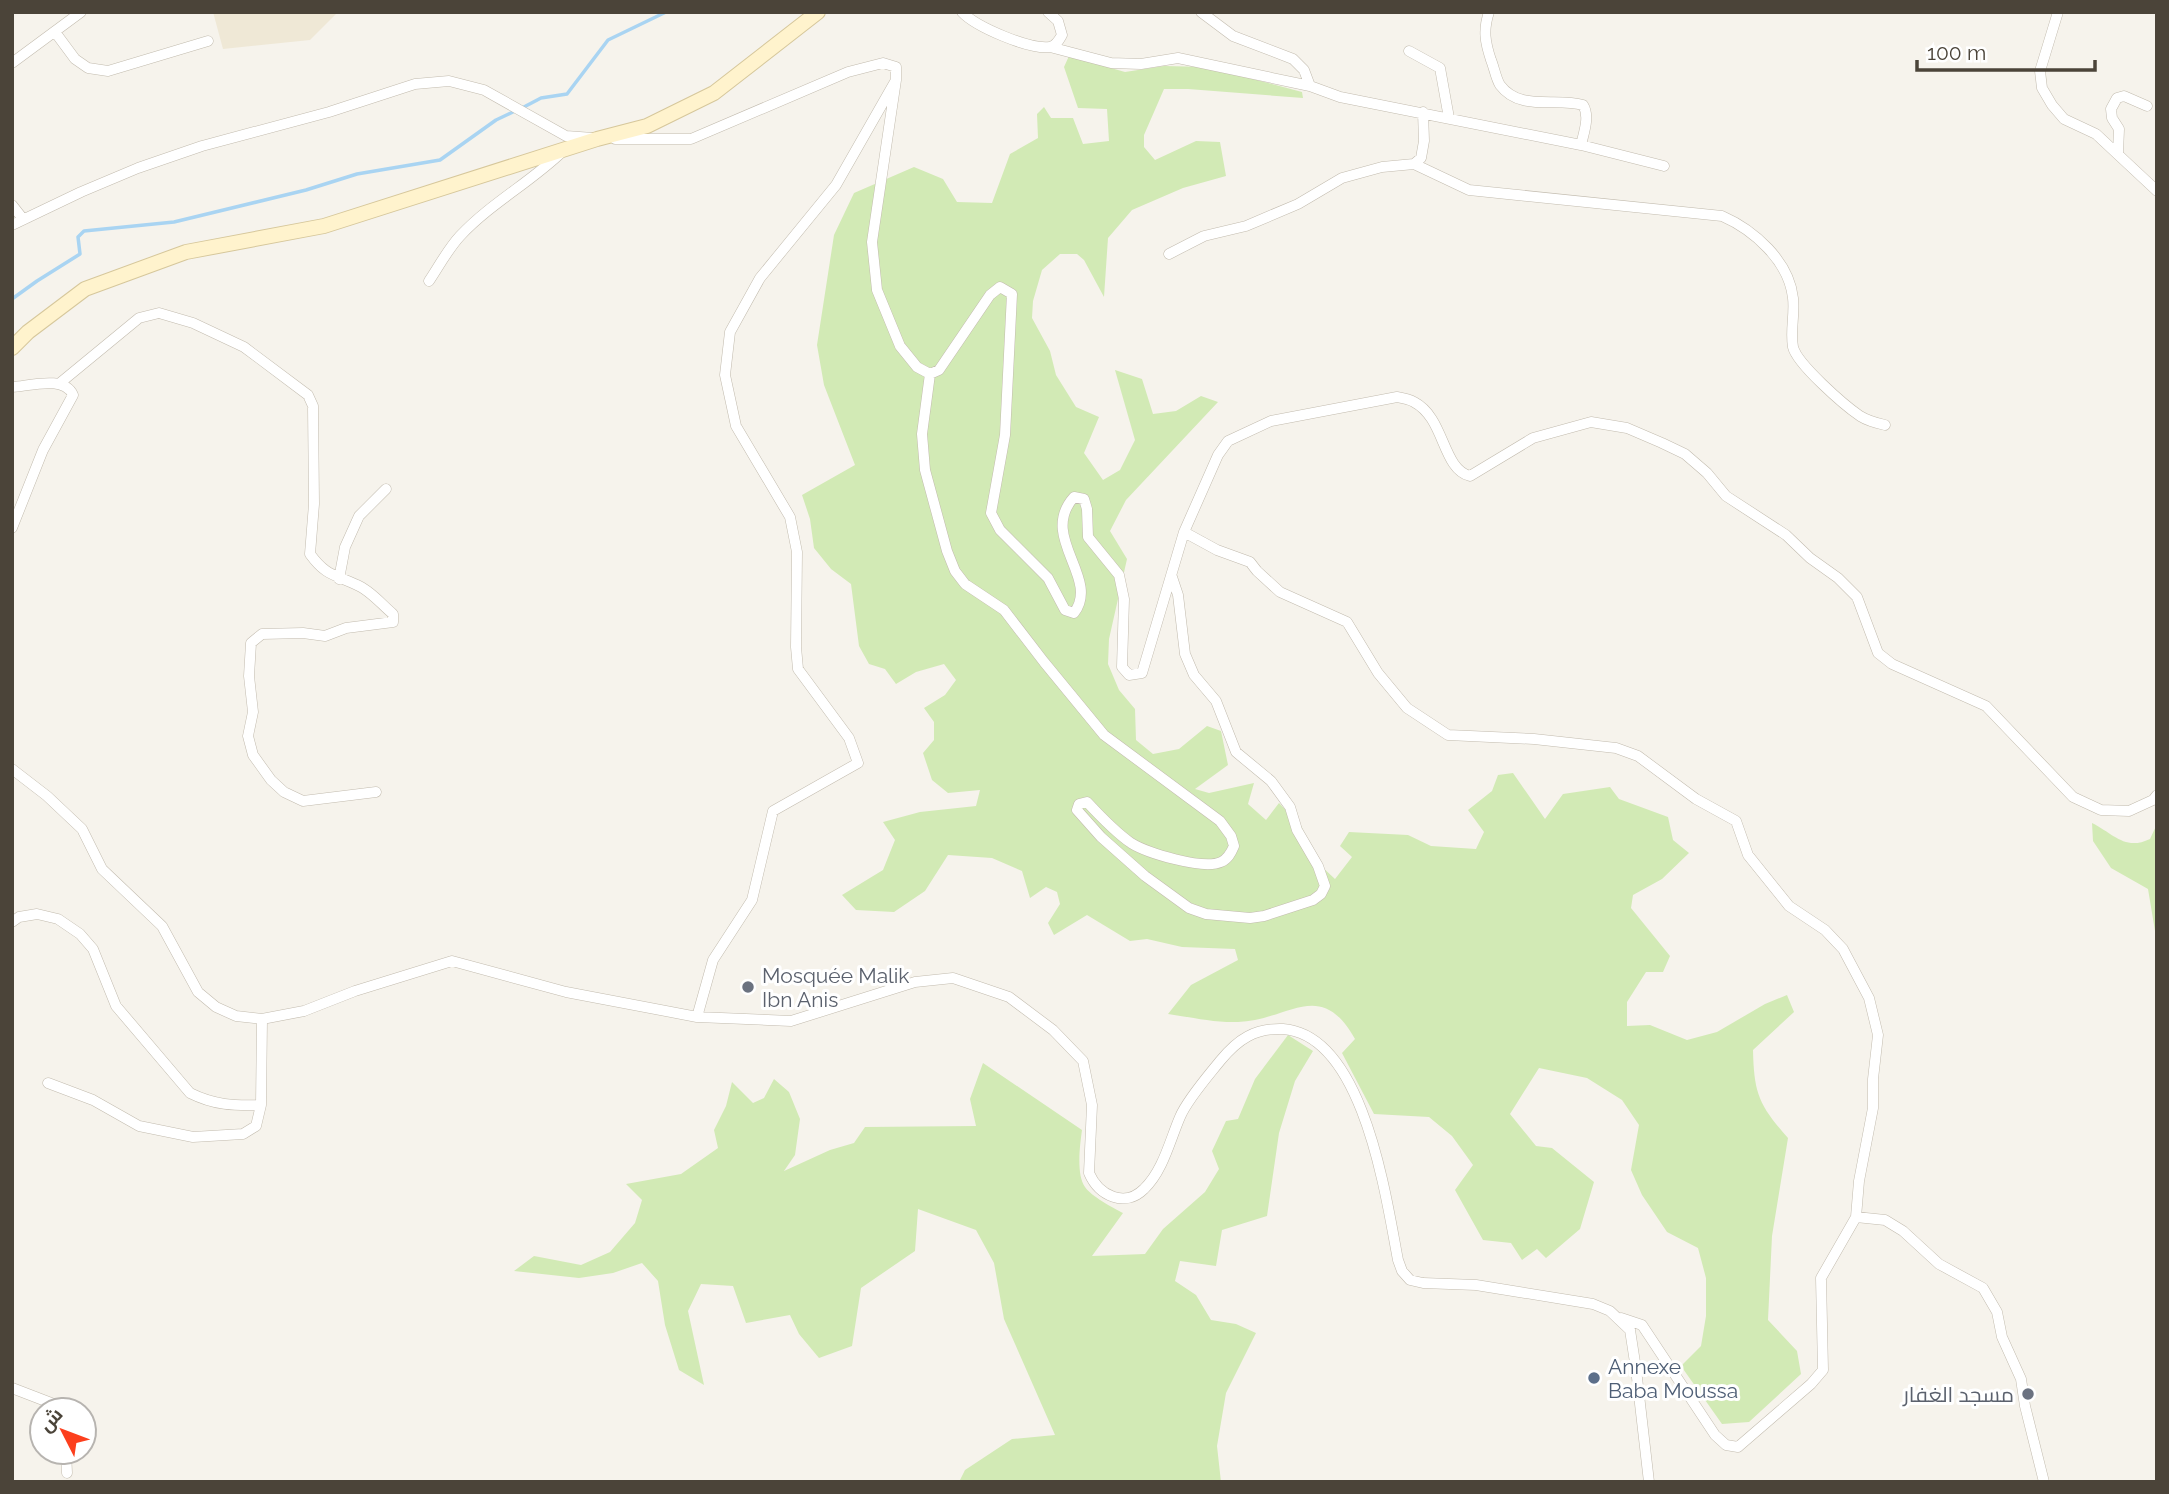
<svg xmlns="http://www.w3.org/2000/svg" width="2169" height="1494" viewBox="0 0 2169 1494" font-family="Raleway,Cairo,sans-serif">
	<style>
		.education { fill: #efe8d6 }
		.green { fill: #d2eab5 }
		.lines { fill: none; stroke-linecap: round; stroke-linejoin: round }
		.stream { stroke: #a9d4f2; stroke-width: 3.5 }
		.street-casing { stroke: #c2bbae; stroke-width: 11 }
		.secondary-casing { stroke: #d6c79b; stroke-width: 16 }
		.street { stroke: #fff; stroke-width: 10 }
		.secondary { stroke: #fff3cd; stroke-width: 14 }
		.worship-dot { fill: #6b7280; stroke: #fff; stroke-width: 2.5 }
		.service-dot { fill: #5c6f8a; stroke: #fff; stroke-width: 2.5 }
		.labels { text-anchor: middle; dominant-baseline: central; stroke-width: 6; stroke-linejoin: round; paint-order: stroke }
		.worship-label { font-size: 21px; fill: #5b616d; stroke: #fff; text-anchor: start }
		.service-label { font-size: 21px; fill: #4e5e75; stroke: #fff; text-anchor: start }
	</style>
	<rect width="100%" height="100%" fill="#f6f3ec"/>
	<path class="education" d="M213 12H338L310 40 223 49Z"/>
	<path class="green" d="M1069 56 1125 72 1164 66 1207 67 1302 92 1303 98 1188 89H1164L1144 135V147L1155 160 1196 141 1220 142 1226 176 1183 188 1132 210 1108 238 1104 297 1084 260 1077 254H1060L1042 270 1033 301 1032 318 1050 351 1056 375 1076 407 1099 417 1084 453 1103 480 1120 470 1135 440 1115 370 1142 379 1153 414 1176 411 1201 396 1218 402 1126 500 1110 531 1127 559 1109 639 1108 664 1119 690 1135 709 1136 740 1153 754 1179 749 1207 726 1221 731 1228 765 1195 789 1209 793 1254 783 1248 804 1266 820 1279 803 1302 827 1305 851 1335 879 1352 857 1340 846 1349 832 1408 835 1431 846 1476 849 1484 832 1468 810 1492 791 1498 775 1513 773 1545 819 1563 794 1610 787 1619 799 1668 817 1673 840 1689 853 1662 879 1633 895 1631 908 1670 956 1663 972H1646L1627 1002V1026L1650 1025 1687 1040 1717 1032 1765 1004 1787 995 1794 1012 1753 1050C1754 1094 1759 1105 1788 1138L1772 1236 1768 1320 1797 1351 1801 1374 1749 1422 1722 1424 1681 1366 1701 1346 1706 1316V1278L1698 1248 1667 1232 1642 1195 1631 1170 1639 1125 1622 1100 1587 1078 1539 1068 1510 1114 1536 1146 1552 1148 1594 1182 1580 1229 1546 1258 1537 1249 1522 1260 1511 1243 1483 1240 1455 1190 1473 1165 1452 1136 1429 1117 1374 1114 1342 1053 1355 1039C1320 977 1290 1020 1238 1022 1215 1023 1190 1017 1168 1014L1191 985 1238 960 1235 949 1182 947 1147 939 1130 941 1087 915 1054 935 1048 923 1060 904 1057 892 1046 887 1030 898 1022 871 992 858 948 855 925 891 894 912 856 910 842 895 883 870 895 840 883 822 920 812 976 806 980 790 948 793 932 780 923 753 934 740V722L924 708 945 695 956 680 944 664 916 672 896 684 885 669 869 664 859 646 851 584 831 569 814 548 810 519 802 495 855 465 824 385 817 345 834 235 854 193 914 167 943 179 957 202 992 203 1010 154 1038 138 1037 114 1044 107 1051 118H1073L1083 144 1109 141 1107 109 1078 108 1064 67Z
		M2092 823C2114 834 2125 851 2150 839L2157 824V943L2148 889 2111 868 2093 841Z
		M1288 1035 1313 1051 1295 1081 1279 1133 1267 1216 1222 1230 1216 1266 1180 1261 1175 1281 1196 1295 1211 1320 1236 1324 1256 1333 1226 1393 1217 1446 1221 1482H959L965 1470 1012 1439 1055 1435 1004 1319 994 1263 976 1230 918 1209 915 1251 861 1288 852 1346 819 1358 799 1334 790 1315 746 1323 733 1286 701 1284 688 1311 704 1385 679 1370 665 1325 658 1281 642 1263 613 1273 579 1278 514 1271 534 1256 581 1265 610 1252 635 1223 642 1200 626 1184 681 1174 718 1148 714 1130 726 1106 732 1082 753 1103 764 1098 774 1079 789 1092 800 1119 795 1155 784 1171 830 1150 854 1143 865 1127 976 1126 970 1099 983 1063 1082 1130C1080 1145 1076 1174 1085 1187 1091 1196 1113 1208 1123 1213L1092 1256 1145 1254 1163 1229 1205 1192 1219 1169 1212 1151 1226 1121 1238 1119 1255 1079Z"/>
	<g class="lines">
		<path class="stream" d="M522 108 541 98 567 94 608 40 666 12
			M12 299 37 281 80 254 78 237 84 231 174 222 306 190 357 174 440 160 496 120 515 111"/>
		<defs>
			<path id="street" d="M962 12C976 27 1030 50 1050 47 1056 46 1059 40 1062 35L1058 21 1048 12
				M1201 12 1233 36 1293 59 1304 70 1310 86
				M1489 12C1483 30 1485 42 1491 60 1494 67 1496 79 1500 85 1520 112 1556 97 1583 105 1590 116 1584 132 1581 145
				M2058 12 2040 71 2042 88 2052 105 2064 119 2096 134 2157 191
				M55 32 75 59 88 68 108 71 208 41
				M1050 47 1111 63 1141 64 1178 58 1310 86 1340 97 1581 145 1664 166
				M1409 51 1440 68 1449 118
				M12 63 81 12
				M896 80 872 242 877 290 900 346 917 367 930 374 939 370 990 295 1000 287 1012 294 1005 435 991 513 1000 530 1048 578 1065 610 1074 613C1101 578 1038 537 1074 497L1084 499 1087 509 1088 537 1119 575 1124 599 1122 667 1129 675 1142 673 1184 532 1218 455 1228 441 1271 421 1397 397C1403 398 1409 399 1414 402 1445 418 1442 469 1470 476L1533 438 1591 422 1627 428 1662 443 1685 454 1707 473 1726 496 1786 535 1810 558 1838 578 1857 597 1878 653 1892 664 1986 706 2073 797 2101 810 2129 811 2153 800 2157 795
				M615 139H691L848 72 883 63 896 67V80L836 185 760 278 730 332 725 375 736 426 790 517 797 552 796 647 798 669 849 738 858 763 773 811 752 900 713 960 697 1017
				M2118 153 2119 129 2112 118 2111 109 2117 98 2124 96 2147 106
				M1414 164 1469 190 1722 216C1754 230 1789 261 1793 298 1795 314 1790 331 1793 347 1797 364 1844 405 1860 416 1868 421 1876 423 1885 425
				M12 205 23 219
				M12 225 81 192 138 168 202 146 329 112 415 84 449 81 484 90 566 136 593 138
				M1169 254 1204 236 1246 226 1298 204 1342 178 1382 167 1414 164 1421 158 1424 141 1423 112
				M429 281C439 266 448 249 460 236 491 203 531 182 563 151
				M930 374 922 434 925 470 947 551 955 571 965 584 1004 610 1044 662 1104 735 1220 821 1231 836 1234 846C1231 853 1228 859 1221 862 1203 870 1147 853 1131 843 1115 832 1100 816 1087 802L1079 804 1077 810 1101 837 1145 876 1189 908 1206 914 1250 918 1264 916 1313 900 1321 894 1325 886 1318 866 1297 830 1290 807 1271 781 1236 752 1216 701 1194 675 1185 654 1178 595 1172 577
				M60 383 139 318 159 313 193 323 244 347 308 395 313 406 314 504 310 554C326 576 334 574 357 585 370 590 382 605 393 614V622L346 628 325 636 303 633 262 634 251 643 249 676 253 712 248 736 253 755 271 780 284 792 303 801 376 792
				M12 387C30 386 64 375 73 395L43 450 12 528
				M1184 532 1217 550 1250 562 1257 571 1280 592 1347 622 1378 673 1407 708 1448 735 1534 739 1616 748 1638 756 1696 799 1736 821 1748 855 1789 906 1825 930 1843 949 1869 998 1878 1035 1873 1079V1108L1859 1181 1856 1217 1821 1278 1823 1370 1811 1384 1738 1447 1726 1445 1715 1435 1642 1325 1621 1318
				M339 579 345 547 359 516 386 489
				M12 769 47 796 82 829 102 869 162 926 198 992 216 1007 236 1016 262 1019 304 1011 355 991 452 961 566 992 697 1017 791 1021 915 982 953 978 1009 997 1053 1030 1083 1061 1092 1105 1089 1173C1099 1196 1125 1208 1144 1189 1163 1171 1170 1140 1180 1117 1187 1100 1208 1076 1220 1061 1238 1039 1255 1028 1283 1029 1364 1035 1386 1198 1398 1260L1402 1271 1410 1280 1423 1283 1476 1285 1593 1304 1610 1311 1630 1330 1636 1369 1649 1482
				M12 922 19 917 37 914 58 919 80 934 93 949 116 1006 190 1093C214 1105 234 1106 261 1105
				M48 1083 93 1100 139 1126 193 1137 243 1134 256 1126 261 1105 262 1019
				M1856 1217 1885 1220 1903 1231 1939 1264 1983 1288 1997 1312 2002 1337 2021 1379 2025 1406 2044 1482
				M12 1388 64 1408V1410
				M66 1452 67 1473"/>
			<path id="secondary" d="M12 348 28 332 85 289 186 252 324 226 597 139 647 126 714 93 818 12"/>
		</defs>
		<use href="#street" class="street-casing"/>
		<use href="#secondary" class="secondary-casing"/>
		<use href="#street" class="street"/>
		<use href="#secondary" class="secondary"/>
	</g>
	<g class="worship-dot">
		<circle cx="748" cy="987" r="7"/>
		<circle cx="2028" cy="1394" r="7"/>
	</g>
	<circle class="service-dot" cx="1594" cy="1378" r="7"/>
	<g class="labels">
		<g class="worship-label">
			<text x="762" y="975">Mosquée Malik<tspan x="762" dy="24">Ibn Anis</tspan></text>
			<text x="2014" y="1394" text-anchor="end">مسجد الغفار</text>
		</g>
		<g class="service-label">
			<text x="1608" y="1366">Annexe<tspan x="1608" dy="24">Baba Moussa</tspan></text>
		</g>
	</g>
	<rect width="2169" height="1494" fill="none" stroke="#4b4439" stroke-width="28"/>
	<g transform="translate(63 1431) rotate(312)"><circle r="33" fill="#ffffff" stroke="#b7b4b0" stroke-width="2"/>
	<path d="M0-5L12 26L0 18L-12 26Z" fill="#fc3f1d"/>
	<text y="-10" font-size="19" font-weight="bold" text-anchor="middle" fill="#4b4439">ش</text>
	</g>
	<path d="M1917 60v10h178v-10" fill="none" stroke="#4b4439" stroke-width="3.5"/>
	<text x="1927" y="60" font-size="21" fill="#4b4439" stroke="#ffffff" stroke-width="5" paint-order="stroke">100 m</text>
</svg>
